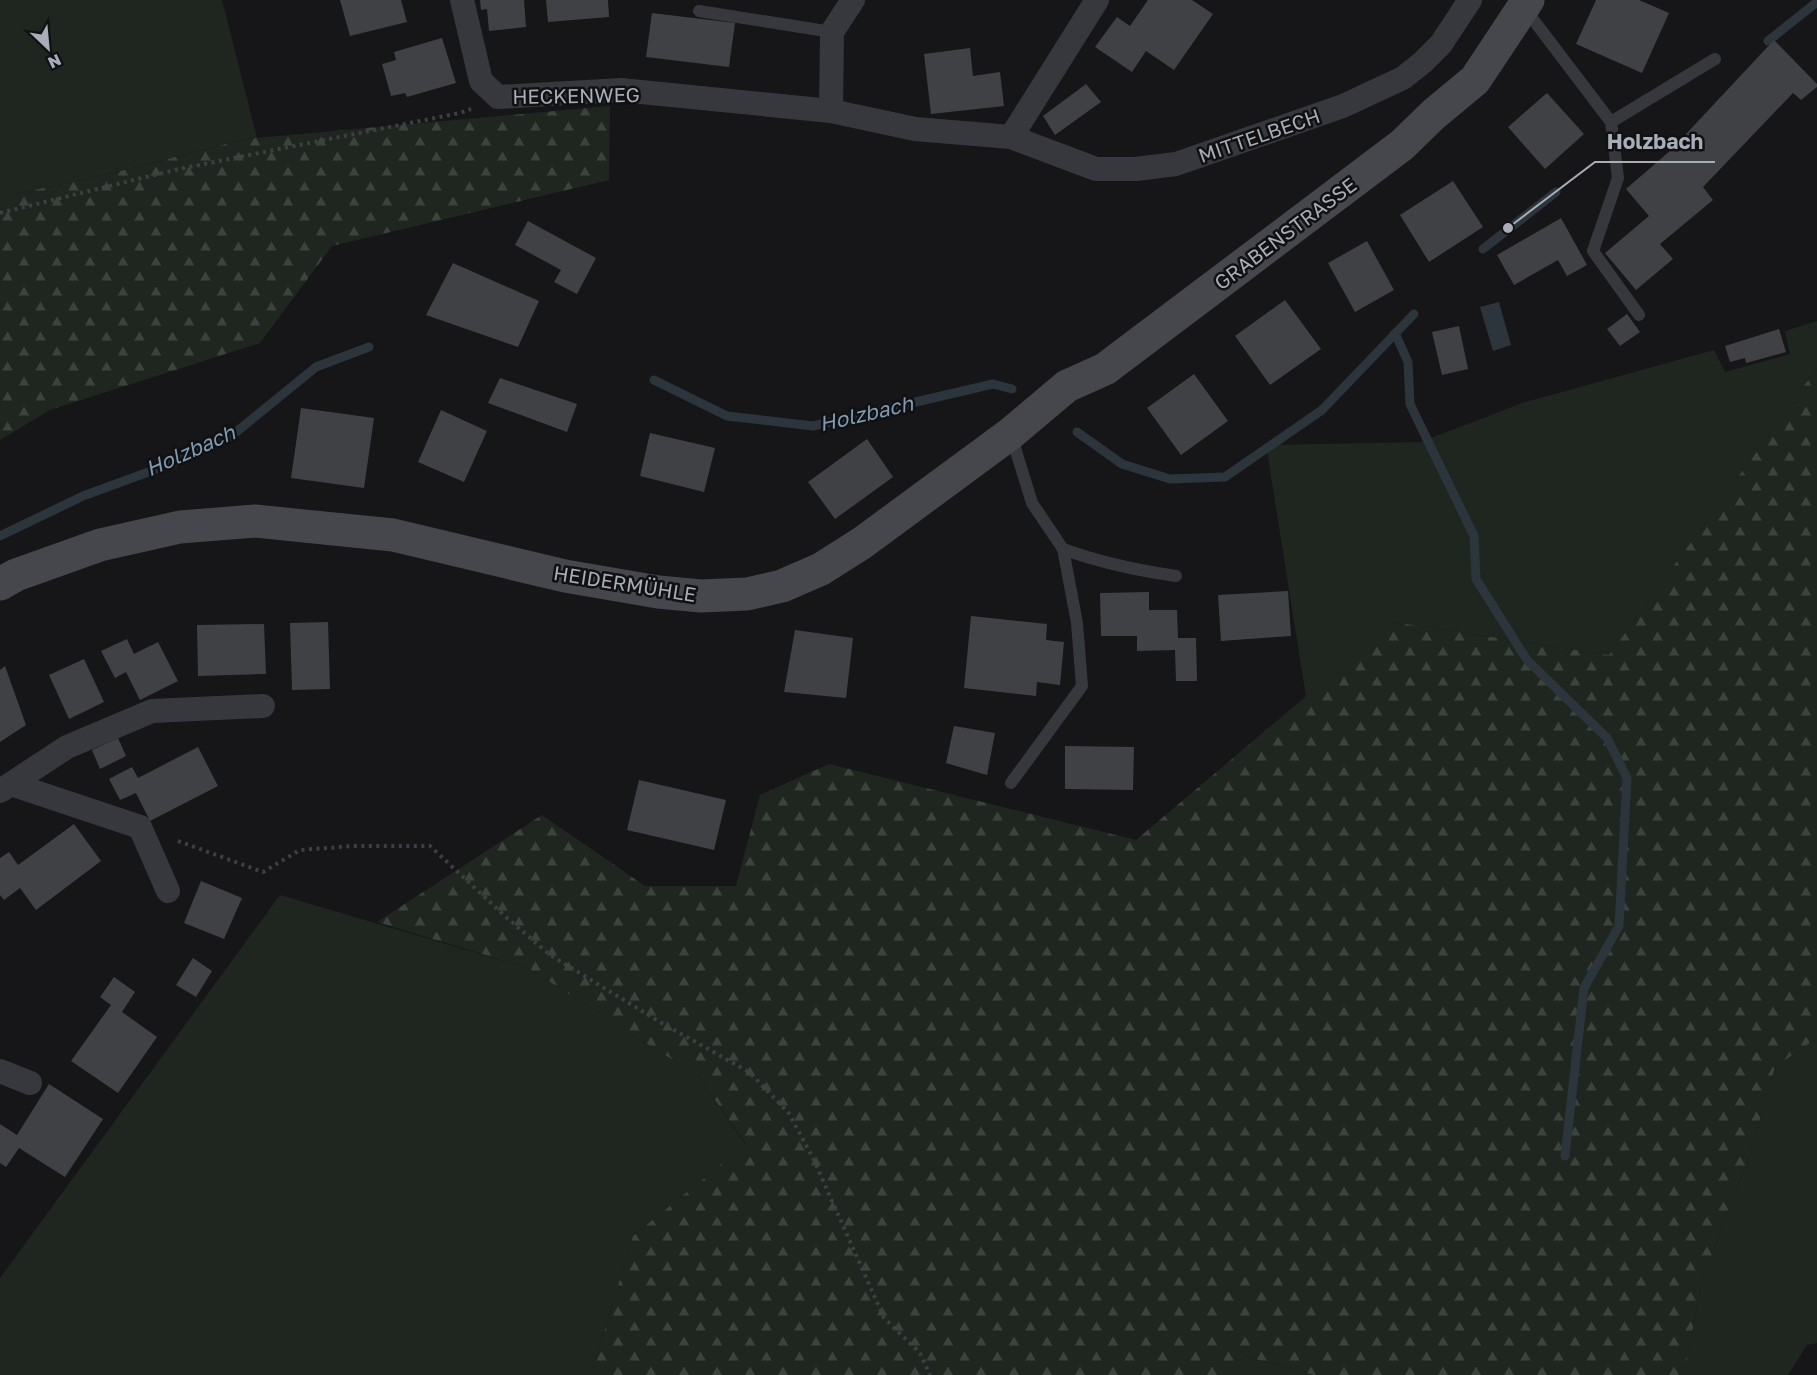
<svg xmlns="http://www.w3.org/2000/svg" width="1817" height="1375" viewBox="0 0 1817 1375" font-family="'Golos Text',sans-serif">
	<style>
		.green { fill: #1e261f }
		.forest { fill: url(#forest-firs) }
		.water { fill: #2c353c }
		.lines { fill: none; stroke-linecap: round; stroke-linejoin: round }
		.stream { stroke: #2c353c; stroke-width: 9 }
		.building { fill: #404145 }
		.path { stroke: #3d3f44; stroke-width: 4; stroke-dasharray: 3 4.5; stroke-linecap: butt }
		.lane { stroke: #37383d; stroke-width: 12 }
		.street { stroke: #37383d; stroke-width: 24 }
		.secondary { stroke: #45474d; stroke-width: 33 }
		.labels { text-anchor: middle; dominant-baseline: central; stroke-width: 5; stroke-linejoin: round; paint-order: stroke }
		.street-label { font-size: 20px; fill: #a8adb8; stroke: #111113 }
		.water-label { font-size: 21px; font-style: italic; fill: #7f9bb3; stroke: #111113 }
		.leader { fill: none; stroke: #a8adb8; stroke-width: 2 }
		.callout-dot { fill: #a8adb8; stroke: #111113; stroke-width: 2 }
		.callout-label { font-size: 21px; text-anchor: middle; font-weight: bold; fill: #a8adb8; stroke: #111113; stroke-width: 5; stroke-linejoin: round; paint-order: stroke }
	</style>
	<defs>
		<pattern id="forest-firs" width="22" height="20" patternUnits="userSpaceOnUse" patternTransform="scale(1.5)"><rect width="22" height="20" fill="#1e261f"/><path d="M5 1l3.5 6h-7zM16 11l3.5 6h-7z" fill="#3c433d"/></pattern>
	</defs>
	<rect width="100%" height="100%" fill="#161618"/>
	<path class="green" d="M0 0H222L257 138 244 139 101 176 0 197Z
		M1817 321V368L1609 655 1394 622 1306 697 1266 445 1421 442 1522 403 1714 350 1725 372 1790 354 1785 331Z
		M280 895 528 968 698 1076 746 1145 633 1236 591 1375H0V1278Z
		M1817 1038V1343L1807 1345 1788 1375H1684L1702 1280 1748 1160 1775 1067Z
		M1243 1356 1314 1375H1240Z"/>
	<path class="forest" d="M610 106 609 180 332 246 260 343 50 410 0 440V197L101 176 245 139Z
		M1817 368V1038L1775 1067 1748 1160 1702 1280 1684 1375H1314L1244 1356 1240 1375H591L633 1236 746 1144 698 1076 528 968 377 922 542 815 645 886H736L760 795 829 764 1136 840 1394 622 1609 655Z"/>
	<path class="water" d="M1499 302 1511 345 1493 351 1480 307Z"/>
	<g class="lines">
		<path class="stream" d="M1768 41 1817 2
			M1483 249 1556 192
			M1395 333 1408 362 1410 404 1474 536 1476 579 1527 660 1607 738 1627 778 1619 926 1584 988 1565 1156
			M654 380 727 416 813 426 993 384 1012 389
			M1077 432 1122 464 1170 479 1225 477 1322 410 1414 314
			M0 536 83 496 173 463 230 437 316 367 369 347"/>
	</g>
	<path class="building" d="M340 0H401L407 22 350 36Z
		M480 0H524L526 27 489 31 487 9 481 10Z
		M546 0H608L609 17 548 22Z
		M1148 0H1192L1213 14 1174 70 1146 51 1132 72 1095 47 1117 17 1130 26Z
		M1596 0H1639L1669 13 1642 73 1576 44Z
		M652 13 735 23 729 67 646 57Z
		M442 38 456 83 407 97 405 93 391 96 382 64 396 60 394 52Z
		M1774 40 1817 84V87L1801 100 1793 93 1703 187 1713 200 1660 244 1673 259 1636 290 1605 253 1649 216 1626 189 1671 150Z
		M970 48 973 76 1000 72 1004 106 931 114 924 54Z
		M1086 84 1101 102 1055 135 1043 116Z
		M1547 93 1584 134 1545 169 1508 127Z
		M1453 181 1483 227 1429 262 1400 215Z
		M1561 218 1587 265 1567 276 1558 260 1514 285 1497 255Z
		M528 221 596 258 577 294 554 282 561 270 515 245Z
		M1367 241 1394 290 1355 312 1328 263Z
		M453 263 539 301 518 347 426 315Z
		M1285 300 1321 349 1270 385 1235 336Z
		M1627 314 1640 332 1620 346 1607 329Z
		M1459 326 1468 369 1442 375 1432 332Z
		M1779 329 1786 352 1746 363 1745 358 1730 362 1725 346Z
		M1194 374 1228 421 1181 455 1147 408Z
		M500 378 577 404 567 432 488 403Z
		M301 408 374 418 364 488 291 478Z
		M441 410 487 431 464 482 418 462Z
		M650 433 715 448 704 492 640 476Z
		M867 439 893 477 835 519 808 482Z
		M1288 591 1291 636 1221 641 1218 595Z
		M1149 592V610H1177L1178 638H1196L1197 681H1176L1175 650 1137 651V636H1101L1100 593Z
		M971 616 1047 624 1046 640 1064 642 1060 685 1037 682 1036 696 964 688Z
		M328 622 330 689 292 690 290 623Z
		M264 624 266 674 198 676 197 625Z
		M795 630 853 638 846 698 784 692Z
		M127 639 134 654 158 642 178 681 140 700 126 672 115 678 101 651Z
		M84 659 104 702 69 719 49 675Z
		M5 666 26 725 0 742V670Z
		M954 726 995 733 987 775 946 763Z
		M118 738 126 756 100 769 92 750Z
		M1065 746 1134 747 1133 790 1065 789Z
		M198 747 218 786 150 821 136 793 120 800 109 779 132 767 138 778Z
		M639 780 726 800 714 850 627 830Z
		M74 824 101 861 36 910 20 888 4 900 0 895V858L9 852 18 865Z
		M201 881 242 898 224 939 184 923Z
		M193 958 212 971 196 997 176 985Z
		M114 977 135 992 122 1012 157 1037 118 1093 71 1061 111 1005 100 997Z
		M49 1084 103 1119 65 1177 19 1148 6 1167 0 1163V1124L17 1135Z"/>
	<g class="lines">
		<path class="path" d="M0 213 179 169 460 113 471 109
			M178 841 263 872 300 850 353 846H430L507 918 550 955 660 1022 749 1072 788 1112 813 1158 884 1318 920 1353 930 1375"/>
		<path class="lane" d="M1525 9 1611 122 1715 59
			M699 11 832 32
			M1611 122 1618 178 1593 251 1639 315
			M1011 435 1032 503 1063 549 1077 623 1082 686 1011 783
			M1063 549C1101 563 1135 570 1176 576"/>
		<path class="street" d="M462 0 481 81 498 97 621 90 831 111 915 129 1011 137 1097 0
			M831 111 832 32 853 0
			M1011 137 1096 169H1136L1176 164 1343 106 1403 78 1423 62 1441 44 1470 0
			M11 784 140 827 168 891
			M0 791 67 747 152 711 263 706
			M0 1071 30 1083"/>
		<path class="secondary" d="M0 584 16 575 100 545 180 527 255 521 393 535 565 576 658 592 701 596 747 594 782 586 821 569 862 543 1010 434 1067 386 1105 369 1402 145 1434 114 1475 80 1528 0"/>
	</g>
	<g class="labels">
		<g class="street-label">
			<text transform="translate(576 95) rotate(-1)">HECKENWEG</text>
			<text transform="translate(1259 135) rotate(-19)">MITTELBECH</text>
			<text transform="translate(1285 233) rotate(-37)">GRABENSTRASSE</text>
			<text transform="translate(625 583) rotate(9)">HEIDERMÜHLE</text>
		</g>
		<g class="water-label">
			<text transform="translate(866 413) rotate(-13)">Holzbach</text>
			<text transform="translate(190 450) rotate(-24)">Holzbach</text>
		</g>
	</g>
	<path class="leader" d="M1508 228L1595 162H1715"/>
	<circle class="callout-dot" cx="1508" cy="228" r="6"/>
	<g class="callout-label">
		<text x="1655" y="149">Holzbach</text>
	</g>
	<g transform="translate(48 48) rotate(154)" stroke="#111113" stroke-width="4.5" paint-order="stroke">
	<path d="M0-4.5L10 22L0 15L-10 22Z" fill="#a8adb8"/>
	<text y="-9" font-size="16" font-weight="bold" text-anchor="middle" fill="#a8adb8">N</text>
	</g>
</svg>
